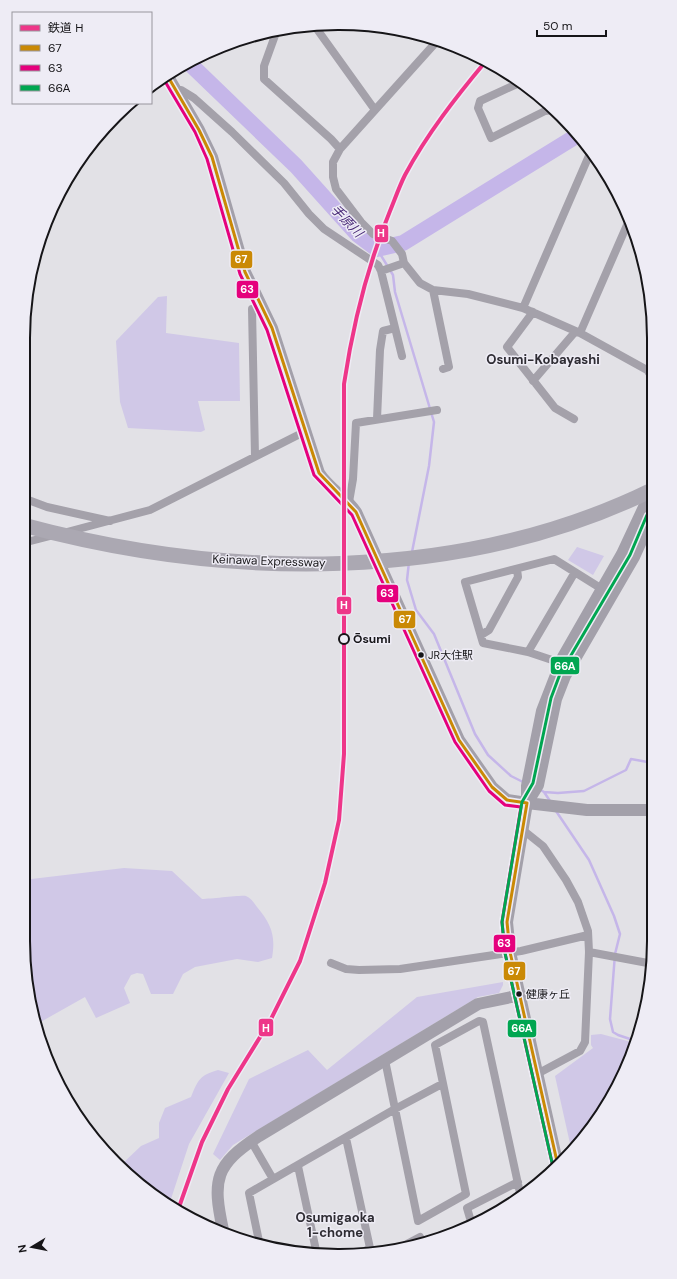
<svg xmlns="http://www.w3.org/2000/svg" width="677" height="1279" viewBox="0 0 677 1279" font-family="'DM Sans','Noto Sans JP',sans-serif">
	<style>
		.green { fill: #d0c8e7 }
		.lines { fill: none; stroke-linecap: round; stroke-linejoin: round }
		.stream { stroke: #c5b6e9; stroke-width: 2.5 }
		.river { stroke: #c5b6e9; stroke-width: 16 }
		.street { stroke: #a4a1aa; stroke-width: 8 }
		.secondary { stroke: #a3a0aa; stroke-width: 12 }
		.highway-bridge { stroke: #aba8b2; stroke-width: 15 }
		.bus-1-casing { stroke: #eeecf5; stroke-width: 6 }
		.bus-2-casing { stroke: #eeecf5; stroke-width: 6 }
		.bus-3-casing { stroke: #eeecf5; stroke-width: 6 }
		.bus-1 { stroke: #ca8905; stroke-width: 3 }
		.bus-2 { stroke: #e5007d; stroke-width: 3 }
		.bus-3 { stroke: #00a651; stroke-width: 3 }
		.rail-1-casing { stroke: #eeecf5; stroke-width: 7 }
		.rail-1 { stroke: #ee3689; stroke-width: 4 }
		.stop-dot { fill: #eeecf5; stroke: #161518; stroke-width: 2 }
		.bus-dot { fill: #161518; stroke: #eeecf5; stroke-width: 1.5 }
		.labels { text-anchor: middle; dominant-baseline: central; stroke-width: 3; stroke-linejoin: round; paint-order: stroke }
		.bus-label { font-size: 11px; fill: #161518; stroke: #eeecf5; text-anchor: start }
		.street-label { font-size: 12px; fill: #161518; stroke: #eeecf5 }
		.stop-label { font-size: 12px; font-weight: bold; fill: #161518; stroke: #eeecf5; text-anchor: start }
		.water-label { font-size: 13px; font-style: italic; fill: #462676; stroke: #eeecf5 }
		.neighbourhood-label { font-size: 13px; font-weight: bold; fill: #2e2c33; stroke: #eeecf5 }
		.rim { fill: none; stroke: #161518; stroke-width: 2 }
		.line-badge { stroke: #eeecf5; stroke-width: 1.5 }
		.badge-label { font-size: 11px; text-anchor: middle; font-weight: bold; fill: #fff }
	</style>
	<rect width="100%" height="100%" fill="#e2e1e6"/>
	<path class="green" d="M167 296 166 333 239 343 240 401H198L205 430 201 432 128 428 120 402 116 341 158 297Z
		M577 547 604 556 593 575 568 560Z
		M124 868 172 871 202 899C212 899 240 895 246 896 251 898 254 903 257 907 271 924 276 935 272 958L258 962 237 959 195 967 183 974 173 994H151L143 974 137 973 131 975 124 988 130 1003 96 1018 85 997 37 1024 23 940V880Z
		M503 982V985L499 993 478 997 233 1145 220 1160 213 1154 249 1079 308 1050 327 1070 417 997Z
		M601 1034 635 1043 621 1080 573 1147 571 1148 555 1076 593 1048 591 1045V1035Z
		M218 1070 229 1073 189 1144 169 1205 163 1203 122 1164 141 1146 159 1138V1123L165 1108 191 1097C198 1080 200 1075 218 1070Z"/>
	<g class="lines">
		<path class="stream" d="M377 249 393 275 395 292 434 422 429 466 412 552
			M409 562 407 580 416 610 434 634 475 734 488 755 511 776 523 782
			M539 789 544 792 550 801
			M544 792 558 793 584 791 626 770 631 759 653 763
			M556 811 589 860 614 916 620 934 615 954 610 1019 613 1032 618 1035 636 1041"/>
		<path class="river" d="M188 62 296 166 357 234 377 249 403 243 578 135"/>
		<path class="street" d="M314 25 375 110
			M277 30 264 66V79L331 139 340 149
			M438 40 340 149 333 162V177L336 189 361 222 373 234 392 241 402 254 404 263 420 283 433 290 468 294 523 308 580 333 647 370 652 377
			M519 83 480 101 478 108 491 138 545 111 554 110
			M175 91 181 90 194 98 232 132 284 183 309 214 324 229 378 265 381 271 404 263
			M381 271 402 356
			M433 290 449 367 443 369
			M523 308 591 151
			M252 309 255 456
			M533 312 507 347 555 408 574 419
			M580 333 630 218
			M533 381 575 332
			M377 419 380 350 383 331 395 328
			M23 498 47 507 110 521
			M349 502 353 479 356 423 437 410
			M67 532 150 510 306 431
			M23 543 54 535
			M481 635 489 630 518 577 517 569
			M528 652 575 572
			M561 663 528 652 483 643 465 582 554 559 602 589
			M523 830 543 846 566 880 578 902 588 931 589 952 585 1042 580 1051 537 1074
			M589 952 653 964
			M331 963 346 969 359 970 400 969 521 951 588 935
			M385 1060 418 1221 466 1194 435 1045 479 1021 483 1022 520 1193
			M346 1138 370 1248 360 1254
			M251 1141 273 1179
			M298 1166 317 1255
			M472 1225 467 1208 518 1182
			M405 1245 420 1237 422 1241
			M260 1246 249 1193 395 1109 442 1084"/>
		<path class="secondary" d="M167 75 199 130 212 157 245 272 272 328 319 473C329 489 346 497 356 512L459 740 492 787 507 800 527 803 587 810H653
			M527 803 538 785 556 699 565 676 634 557 652 517
			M558 1166 510 952 507 922 527 803V786L542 711 563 657 622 554 652 490
			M223 1230C212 1179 215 1165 259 1136L478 1004 521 995"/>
		<path class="highway-bridge" d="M23 525C227 580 459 584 652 490"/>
		<defs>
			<path id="bus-1" d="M167 75 199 130 212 157 245 272 272 328 319 473 356 512 459 740 492 787 507 800 527 803 507 922 510 952 558 1166"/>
			<path id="bus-2" d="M163 78 195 132 207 159 240 274 267 330 314 475 352 515 455 742 489 791 505 805 521 807 502 922 505 953 553 1167"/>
			<path id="bus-3" d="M553 1167 505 953 502 922 522 802 533 783 551 698 560 674 630 555 647 515"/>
		</defs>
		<use href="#bus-1" class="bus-1-casing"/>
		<use href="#bus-2" class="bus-2-casing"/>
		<use href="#bus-3" class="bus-3-casing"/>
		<use href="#bus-1" class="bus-1"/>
		<use href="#bus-2" class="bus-2"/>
		<use href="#bus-3" class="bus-3"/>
		<defs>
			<path id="rail-1" d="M178 1210 202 1142 228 1089 270 1021 300 961 325 883 339 820 344 754V384C353 324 367 267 390 211 395 199 399 187 405 175 427 134 456 97 486 61"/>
		</defs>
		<use href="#rail-1" class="rail-1-casing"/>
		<use href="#rail-1" class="rail-1"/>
	</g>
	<circle class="stop-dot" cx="344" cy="639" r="5"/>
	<g class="bus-dot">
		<circle cx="421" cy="655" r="3.5"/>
		<circle cx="519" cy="994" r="3.5"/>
	</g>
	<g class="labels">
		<g class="bus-label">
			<text x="428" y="655">JR大住駅</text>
			<text x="526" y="994">健康ヶ丘</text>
		</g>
		<g class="street-label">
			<text transform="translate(269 561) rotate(2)">Keinawa Expressway</text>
		</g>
		<g class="stop-label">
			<text x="353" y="639">Ōsumi</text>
		</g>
		<g class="water-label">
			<text transform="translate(347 221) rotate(46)">手原川</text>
		</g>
		<g class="neighbourhood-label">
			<text x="543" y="359">Osumi-Kobayashi</text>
			<text x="335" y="1217">Osumigaoka<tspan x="335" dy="15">1-chome</tspan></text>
		</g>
	</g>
	<path d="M0 0H677V1279H0ZM338 30H339A308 308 0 0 1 647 338V941A308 308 0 0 1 339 1249H338A308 308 0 0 1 30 941V338A308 308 0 0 1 338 30Z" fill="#eeecf5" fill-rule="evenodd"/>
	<path class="rim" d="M338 30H339A308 308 0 0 1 647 338V941A308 308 0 0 1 339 1249H338A308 308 0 0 1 30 941V338A308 308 0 0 1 338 30Z"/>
	<g class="line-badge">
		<rect x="374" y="224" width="15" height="19" rx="4" fill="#ee3689"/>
		<rect x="230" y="250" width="23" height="19" rx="4" fill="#ca8905"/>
		<rect x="236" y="280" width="23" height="19" rx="4" fill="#e5007d"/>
		<rect x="376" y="584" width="23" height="19" rx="4" fill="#e5007d"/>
		<rect x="336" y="596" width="16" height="19" rx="4" fill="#ee3689"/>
		<rect x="393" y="610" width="23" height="19" rx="4" fill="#ca8905"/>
		<rect x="550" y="656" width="30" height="19" rx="4" fill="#00a651"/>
		<rect x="493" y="934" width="23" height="19" rx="4" fill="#e5007d"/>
		<rect x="503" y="961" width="23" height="20" rx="4" fill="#ca8905"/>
		<rect x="258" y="1018" width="16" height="19" rx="4" fill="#ee3689"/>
		<rect x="507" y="1019" width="30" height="19" rx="4" fill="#00a651"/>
	</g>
	<g class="badge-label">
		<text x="381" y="237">H</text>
		<text x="241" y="263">67</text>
		<text x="247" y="293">63</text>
		<text x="387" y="597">63</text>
		<text x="344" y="609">H</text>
		<text x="405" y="623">67</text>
		<text x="565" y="670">66A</text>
		<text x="504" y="947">63</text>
		<text x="514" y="975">67</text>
		<text x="266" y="1032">H</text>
		<text x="522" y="1032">66A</text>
	</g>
	<rect x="12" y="12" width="140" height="92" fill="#eeecf5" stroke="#98969d"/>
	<rect x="20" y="25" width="20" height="6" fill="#ee3689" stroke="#98969d"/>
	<text x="48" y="32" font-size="12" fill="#161518">鉄道 H</text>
	<rect x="20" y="45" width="20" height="6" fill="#ca8905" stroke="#98969d"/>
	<text x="48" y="52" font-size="12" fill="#161518">67</text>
	<rect x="20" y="65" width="20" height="6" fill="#e5007d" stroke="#98969d"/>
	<text x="48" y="72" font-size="12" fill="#161518">63</text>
	<rect x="20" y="85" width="20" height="6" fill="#00a651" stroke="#98969d"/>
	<text x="48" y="92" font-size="12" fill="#161518">66A</text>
	<g transform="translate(32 1247) rotate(260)" stroke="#eeecf5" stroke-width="3" paint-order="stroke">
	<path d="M0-3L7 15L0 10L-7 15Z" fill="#161518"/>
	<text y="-6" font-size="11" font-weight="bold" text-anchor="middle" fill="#161518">N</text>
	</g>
	<path d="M537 30v6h69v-6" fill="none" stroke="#161518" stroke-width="2"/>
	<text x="543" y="30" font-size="12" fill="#161518" stroke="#eeecf5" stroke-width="3" paint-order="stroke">50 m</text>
</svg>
